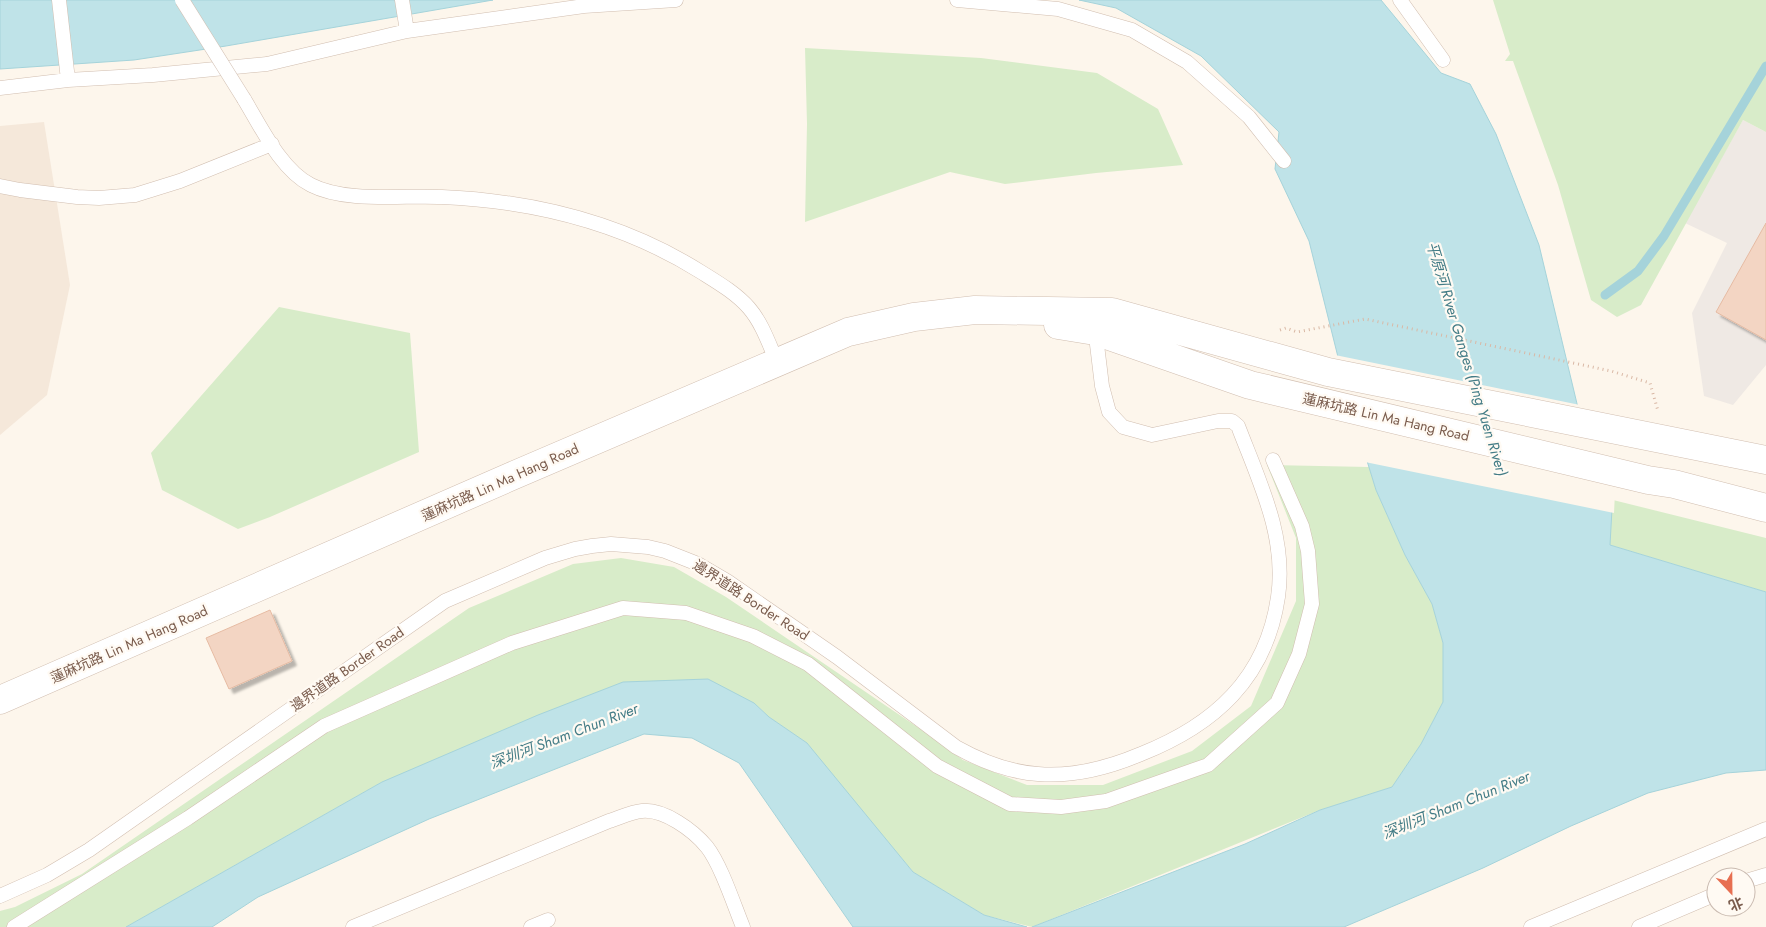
<svg xmlns="http://www.w3.org/2000/svg" width="1766" height="927" viewBox="0 0 1766 927" font-family="Jost,'Noto Sans SC',sans-serif">
	<style>
		.residential { fill: #f5e8da }
		.industrial { fill: #efe9e4 }
		.green { fill: #d8ecc9 }
		.water { fill: #bfe3e8; stroke: #a5d3da }
		.pier { fill: #fdf6ec }
		.lines { fill: none; stroke-linecap: round; stroke-linejoin: round }
		.stream { stroke: #a5d3da; stroke-width: 9 }
		.building { fill: #f3d5c3; stroke: #e6bba3; filter: url(#shadow) }
		.service-casing { stroke: #d1beb0; stroke-width: 15 }
		.minor-casing { stroke: #d1beb0; stroke-width: 29 }
		.path { stroke: #d9b8a5; stroke-width: 3; stroke-dasharray: 1 4; stroke-linecap: butt }
		.service { stroke: #fff; stroke-width: 14 }
		.minor { stroke: #fff; stroke-width: 28 }
		.service-bridge-casing { stroke: #d1beb0; stroke-width: 15; stroke-linecap: butt }
		.service-bridge { stroke: #fff; stroke-width: 14 }
		.labels { text-anchor: middle; dominant-baseline: central; stroke-width: 4.5; stroke-linejoin: round; paint-order: stroke }
		.street-label { font-size: 14px; fill: #7a5c4d; stroke: #fffaf3 }
		.water-label { font-size: 15px; font-style: italic; fill: #437c86; stroke: #fffaf3 }
	</style>
	<defs>
		<filter id="shadow"><feDropShadow dx="4.5" dy="4.5" stdDeviation="1" flood-color="#0004"/></filter>
	</defs>
	<rect width="100%" height="100%" fill="#fdf6ec"/>
	<path class="residential" d="M44 122 70 285 47 395 0 435V126Z"/>
	<path class="industrial" d="M1743 120 1766 132V365L1733 405 1704 396 1692 313 1727 243 1685 223Z"/>
	<path class="green" d="M1493 0H1766V132L1743 120 1641 305 1617 317 1591 300 1558 185 1513 61H1505L1510 54Z
		M805 48 981 58 1097 73 1158 109 1183 165 1096 173 1005 184 950 172 805 222 807 124Z
		M279 307 410 333 419 452 270 517 238 529 162 490 151 453Z
		M1267 465 1369 467 1376 490 1405 555 1432 604 1443 643V702L1421 744 1392 787 1320 810 1032 927 984 915 913 872 804 741 769 717 754 703 382 782 126 927H0V911L15 907 82 874 469 608 573 564 621 558 674 567 726 597 932 737 963 760 1027 785H1103L1192 751 1251 706 1296 601V538Z
		M1609 499 1766 538V592L1610 545Z"/>
	<path class="water" d="M0 0H493L226 46 134 60 0 69Z
		M1079 0H1381L1441 73 1470 84 1496 134 1539 245 1590 458 1614 473 1610 545 1766 592V770L1726 773 1648 793 1571 826 1483 868 1344 927H1032L1245 844 1320 810 1392 787 1421 744 1443 702V643L1432 604 1405 555 1376 490 1351 409 1309 241 1275 169 1279 132 1201 56 1116 8Z
		M708 679 754 703 769 717 807 743 913 872 984 915 1027 927H853L739 763 692 738 644 734 429 819 258 897 212 927H126L382 782 538 715 623 682Z"/>
	<path class="pier" d="M1335 355 1580 405 1592 456 1616 472 1614 513 1365 462 1349 410Z"/>
	<g class="lines">
		<path class="stream" d="M1605 295 1638 271 1664 236 1766 66"/>
	</g>
	<path class="building" d="M1766 223V340L1716 312Z
		M270 610 292 661 229 689 206 638Z"/>
	<g class="lines">
		<defs>
			<path id="service" d="M59 0 68 80
				M402 0 407 31
				M957 0 1058 9 1132 30 1187 62 1249 117 1284 161
				M1400 0 1443 60
				M0 88 68 80 153 75 267 64 407 31 584 6 676 0
				M244 99C261 127 281 170 311 185 346 203 402 195 442 197 533 201 623 223 701 272 717 282 736 293 749 308 762 323 769 344 777 362
				M0 186 20 190 77 197 99 198 135 195 180 181 272 144
				M1746 881 1766 875
				M0 896 47 875 89 850 445 601 545 558 575 549 592 546 611 544 648 547 665 551 698 564 727 581 837 657 956 747C981 761 1009 772 1038 774 1074 777 1108 768 1141 754 1214 725 1266 679 1278 597 1287 537 1259 481 1238 426L1232 421H1218L1152 435 1123 427 1109 412 1102 386 1095 328
				M14 927 188 818 324 726 512 643 623 608 686 613 753 636 808 664 937 766 1010 804 1061 807 1106 801 1208 765 1277 703 1299 654 1312 604 1308 551 1302 526 1273 460
				M353 927 609 821C619 818 631 812 642 811 664 809 693 830 707 847 721 865 734 905 743 927
				M531 927 548 920
				M1531 927 1766 829
				M1639 927 1716 894"/>
			<path id="minor" d="M1058 325 1095 331 1250 385 1648 480 1674 484 1766 508
				M0 700 512 476 848 332 914 317 975 310 1112 312 1328 372 1766 460"/>
		</defs>
		<use href="#service" class="service-casing"/>
		<use href="#minor" class="minor-casing"/>
		<path class="path" d="M1280 330 1286 328 1297 332 1365 319 1611 371 1650 383 1658 411"/>
		<use href="#service" class="service"/>
		<use href="#minor" class="minor"/>
		<defs>
			<path id="service-bridge" d="M182 0 244 99"/>
		</defs>
		<use href="#service-bridge" class="service-bridge-casing"/>
		<use href="#service-bridge" class="service-bridge"/>
	</g>
	<g class="labels">
		<g class="street-label">
			<text transform="translate(1386 417) rotate(13)">蓮麻坑路 Lin Ma Hang Road</text>
			<text transform="translate(500 482) rotate(-24)">蓮麻坑路 Lin Ma Hang Road</text>
			<text transform="translate(751 600) rotate(33)">邊界道路 Border Road</text>
			<text transform="translate(129 644) rotate(-24)">蓮麻坑路 Lin Ma Hang Road</text>
			<text transform="translate(347 669) rotate(-35)">邊界道路 Border Road</text>
		</g>
		<g class="water-label">
			<text transform="translate(1467 359) rotate(73)">平原河 River Ganges (Ping Yuen River)</text>
			<text transform="translate(564 736) rotate(-21)">深圳河 Sham Chun River</text>
			<text transform="translate(1456 805) rotate(-22)">深圳河 Sham Chun River</text>
		</g>
	</g>
	<g transform="translate(1731 892) rotate(158)"><circle r="24" fill="#fffaf3" stroke="#cabbb1"/>
	<path d="M0-4L9 19L0 12L-9 19Z" fill="#e76f51"/>
	<text y="-8" font-size="14" font-weight="bold" text-anchor="middle" fill="#7a5c4d">北</text>
	</g>
</svg>
